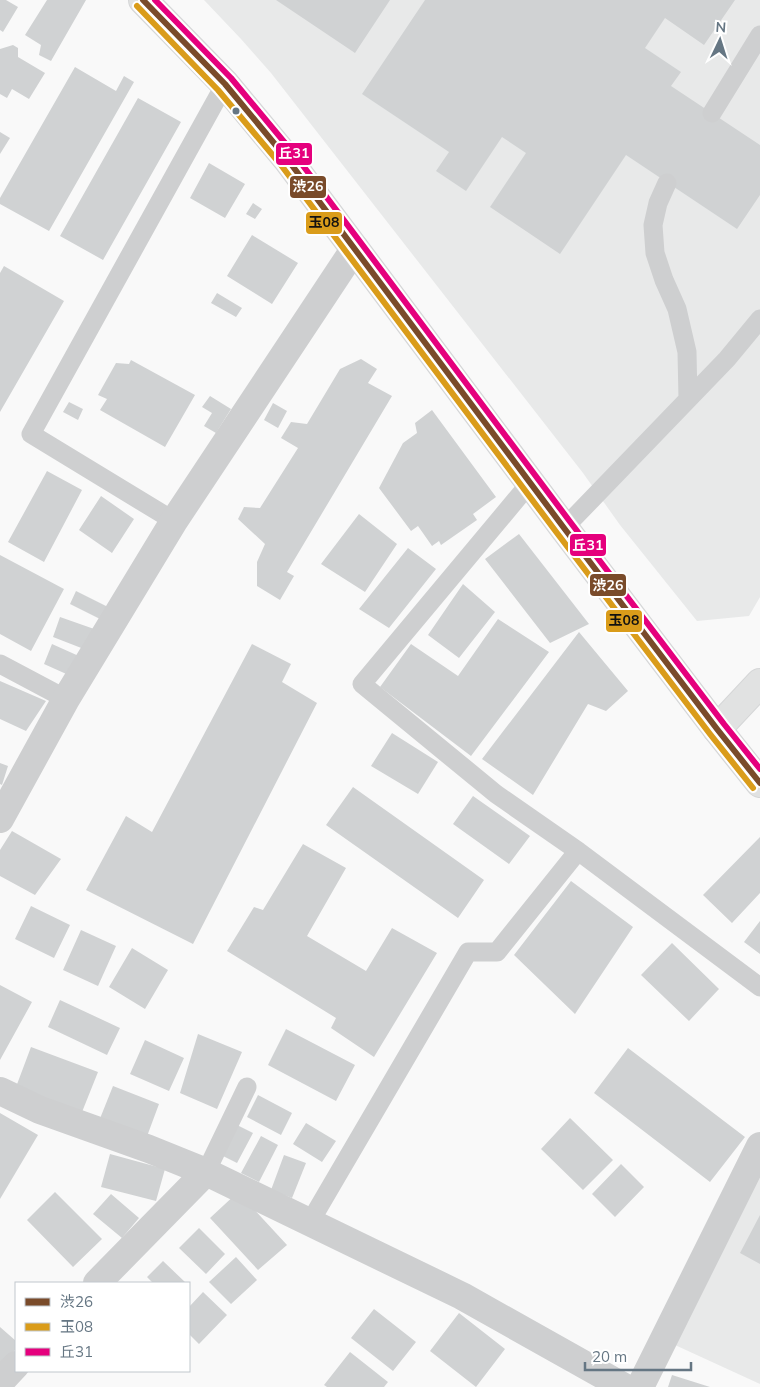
<svg xmlns="http://www.w3.org/2000/svg" width="760" height="1387" viewBox="0 0 760 1387" font-family="Mulish,'Noto Sans JP',sans-serif">
	<style>
		.built { fill: #e8e9e9 }
		.building { fill: #d0d2d3 }
		.lines { fill: none; stroke-linecap: round; stroke-linejoin: round }
		.secondary-casing { stroke: #d5d6d7; stroke-width: 30 }
		.primary-casing { stroke: #d5d6d7; stroke-width: 30 }
		.lane { stroke: #cecfd0; stroke-width: 19 }
		.street { stroke: #cecfd0; stroke-width: 28 }
		.secondary { stroke: #e1e2e2; stroke-width: 28 }
		.primary { stroke: #e1e2e2; stroke-width: 28 }
		.bus-1-casing { stroke: #fff; stroke-width: 10 }
		.bus-2-casing { stroke: #fff; stroke-width: 10 }
		.bus-3-casing { stroke: #fff; stroke-width: 10 }
		.bus-1 { stroke: #7a4b2a; stroke-width: 6 }
		.bus-2 { stroke: #da9c1a; stroke-width: 6 }
		.bus-3 { stroke: #e5007d; stroke-width: 6 }
		.bus-dot { fill: #657683; stroke: #fff; stroke-width: 2 }
		.line-badge { stroke: #fff; stroke-width: 2 }
		.badge-label { font-size: 14px; text-anchor: middle; font-weight: bold; fill: #fff }
		.pale-badge-label { font-size: 14px; text-anchor: middle; font-weight: bold; fill: #111 }
	</style>
	<rect width="100%" height="100%" fill="#f9f9f9"/>
	<path class="built" d="M204 0H760V597L749 616 697 621 620 525 583 473 271 73 241 39Z
		M760 1171V1384L675 1345Z"/>
	<path class="building" d="M0 0H6L18 7 3 32 0 30Z
		M47 0H86L51 61 39 55 41 45 25 35Z
		M276 0H390L355 53Z
		M425 0H735L704 45 665 18 645 48 681 72 671 86 760 145V195L737 229 626 155 560 254 490 207 526 153 502 137 466 191 436 171 449 152 362 94Z
		M13 45 18 48V57L45 73 29 99 12 89 7 98 0 94V49Z
		M75 67 116 91 124 76 134 82 49 231 0 204V198Z
		M138 98 181 122 103 260 60 236Z
		M0 132 10 138 0 154Z
		M209 163 245 184 225 218 190 198Z
		M253 203 262 209 255 219 246 214Z
		M252 235 298 263 272 304 227 276Z
		M4 266 64 301 0 412V273Z
		M217 293 242 308 236 317 211 303Z
		M361 359 377 369 368 383 392 396 287 572 294 576 280 600 257 586V562L265 544 238 519 244 507 260 508 298 448 281 438 291 422 307 424 340 369Z
		M131 360 195 395 165 447 100 410 107 399 98 395 116 363 129 364Z
		M210 396 231 409 216 433 204 426 212 413 202 407Z
		M69 402 83 409 78 420 63 412Z
		M273 403 287 411 278 428 264 420Z
		M432 410 496 497 473 514 477 520 441 545 439 541 432 546 418 526 411 531 379 488 403 443 417 433 415 423Z
		M47 471 82 490 44 562 8 542Z
		M101 496 134 519 112 553 79 530Z
		M359 514 397 544 365 592 321 564Z
		M519 534 589 624 550 643 485 559Z
		M408 548 436 569 389 628 359 609Z
		M0 555 64 589 31 651 0 634Z
		M463 584 495 612 459 658 428 635Z
		M76 591 110 608 104 621 70 604Z
		M60 617 97 630 89 651 53 637Z
		M498 619 549 652 471 756 380 687 411 644 458 676Z
		M579 632 628 691 606 711 588 704 533 795 482 759Z
		M52 644 81 657 73 677 44 664Z
		M252 644 291 664 282 682 317 703 193 944 86 890 126 816 152 832Z
		M0 681 46 701 26 731 0 719Z
		M392 733 438 762 418 794 371 766Z
		M0 763 8 766 2 785 0 784Z
		M353 787 484 880 458 918 326 825Z
		M473 796 530 836 509 864 453 824Z
		M12 831 61 859 35 895 0 876V850Z
		M760 837V893L732 923 703 895Z
		M303 844 346 868 307 936 366 971 392 928 437 953 374 1057 331 1028 336 1018 227 951 254 907 263 910Z
		M571 881 633 927 575 1014 514 955Z
		M31 906 70 925 54 958 15 939Z
		M760 921V954L744 942Z
		M81 930 116 946 98 986 63 970Z
		M672 943 719 989 689 1021 641 975Z
		M132 948 168 970 145 1009 109 987Z
		M0 985 32 1002 0 1060Z
		M60 1000 120 1028 107 1055 48 1027Z
		M286 1029 355 1065 336 1101 268 1065Z
		M198 1034 242 1052 217 1109 180 1093Z
		M145 1040 184 1058 169 1091 130 1074Z
		M31 1047 98 1072 82 1112 16 1087Z
		M628 1048 745 1137 710 1182 594 1093Z
		M113 1086 159 1104 146 1139 99 1121Z
		M258 1095 292 1113 281 1135 247 1117Z
		M0 1113 38 1135 0 1199Z
		M570 1118 613 1160 583 1190 541 1149Z
		M306 1123 336 1141 322 1162 293 1144Z
		M237 1125 253 1133 237 1163 221 1155Z
		M261 1136 278 1145 259 1182 241 1173Z
		M110 1154 165 1169 156 1201 101 1187Z
		M284 1155 306 1163 292 1198 271 1190Z
		M621 1164 644 1187 615 1217 592 1194Z
		M55 1192 102 1239 73 1267 27 1220Z
		M238 1192 287 1245 258 1270 210 1218Z
		M111 1194 139 1218 122 1238 93 1214Z
		M760 1215V1264L740 1253Z
		M199 1228 225 1254 206 1274 179 1248Z
		M236 1257 257 1280 231 1304 209 1282Z
		M163 1261 186 1283H153L147 1277Z
		M203 1292 227 1315 199 1344 189 1334V1307Z
		M374 1309 416 1342 393 1371 351 1338Z
		M459 1313 505 1349 476 1387 430 1351Z
		M0 1327 16 1341V1349L0 1367Z
		M350 1352 388 1382 384 1387H327L324 1385Z
		M672 1375 710 1387H668Z"/>
	<g class="lines">
		<defs>
			<path id="secondary" d="M717 729 760 683"/>
			<path id="primary" d="M143 0 225 84 288 160 564 528 717 729 760 783"/>
		</defs>
		<use href="#secondary" class="secondary-casing"/>
		<use href="#primary" class="primary-casing"/>
		<path class="lane" d="M712 113 760 35
			M667 183 658 203 653 225 655 253 664 280 677 309 687 352 688 399
			M530 483 362 684 496 794 578 851 760 987
			M174 521 31 434 225 84
			M564 528 727 359 760 319
			M0 664 66 699
			M206 1172 247 1087
			M310 1222 468 952H497L578 851"/>
		<path class="street" d="M0 819 66 699 174 521 355 248
			M0 1091 40 1110 149 1149 206 1172 462 1296 624 1387
			M97 1283 206 1172
			M0 1382 16 1365
			M640 1387 760 1146"/>
		<use href="#secondary" class="secondary"/>
		<use href="#primary" class="primary"/>
		<defs>
			<path id="bus-1" d="M143 0 225 84 288 160 564 528 717 729 760 783"/>
			<path id="bus-2" d="M137 6 218 90 281 165 557 533 710 734 753 788"/>
			<path id="bus-3" d="M155 0 231 78 295 155 571 523 724 724 760 769"/>
		</defs>
		<use href="#bus-1" class="bus-1-casing"/>
		<use href="#bus-2" class="bus-2-casing"/>
		<use href="#bus-3" class="bus-3-casing"/>
		<use href="#bus-1" class="bus-1"/>
		<use href="#bus-2" class="bus-2"/>
		<use href="#bus-3" class="bus-3"/>
	</g>
	<circle class="bus-dot" cx="236" cy="111" r="4.5"/>
	<g class="line-badge">
		<rect x="275" y="142" width="38" height="24" rx="5" fill="#e5007d"/>
		<rect x="289" y="175" width="38" height="24" rx="5" fill="#7a4b2a"/>
		<rect x="305" y="211" width="38" height="24" rx="5" fill="#da9c1a"/>
		<rect x="569" y="533" width="38" height="24" rx="5" fill="#e5007d"/>
		<rect x="589" y="573" width="38" height="24" rx="5" fill="#7a4b2a"/>
		<rect x="605" y="609" width="38" height="24" rx="5" fill="#da9c1a"/>
	</g>
	<g class="badge-label">
		<text x="294" y="158">丘31</text>
		<text x="308" y="191">渋26</text>
		<text x="588" y="550">丘31</text>
		<text x="608" y="590">渋26</text>
	</g>
	<g class="pale-badge-label">
		<text x="324" y="227">玉08</text>
		<text x="624" y="625">玉08</text>
	</g>
	<rect x="15" y="1282" width="175" height="90" fill="#ffffff" stroke="#c1c8cd"/>
	<rect x="25" y="1298" width="25" height="8" fill="#7a4b2a" stroke="#c1c8cd"/>
	<text x="60" y="1307" font-size="15" fill="#657683">渋26</text>
	<rect x="25" y="1323" width="25" height="8" fill="#da9c1a" stroke="#c1c8cd"/>
	<text x="60" y="1332" font-size="15" fill="#657683">玉08</text>
	<rect x="25" y="1348" width="25" height="8" fill="#e5007d" stroke="#c1c8cd"/>
	<text x="60" y="1357" font-size="15" fill="#657683">丘31</text>
	<g transform="translate(720 40) rotate(4)" stroke="#ffffff" stroke-width="4" paint-order="stroke">
	<path d="M0-4L9 19L0 12L-9 19Z" fill="#657683"/>
	<text y="-8" font-size="14" font-weight="bold" text-anchor="middle" fill="#657683">N</text>
	</g>
	<path d="M585 1362v8h106v-8" fill="none" stroke="#657683" stroke-width="2.5"/>
	<text x="592" y="1362" font-size="15" fill="#657683" stroke="#ffffff" stroke-width="4" paint-order="stroke">20 m</text>
</svg>
